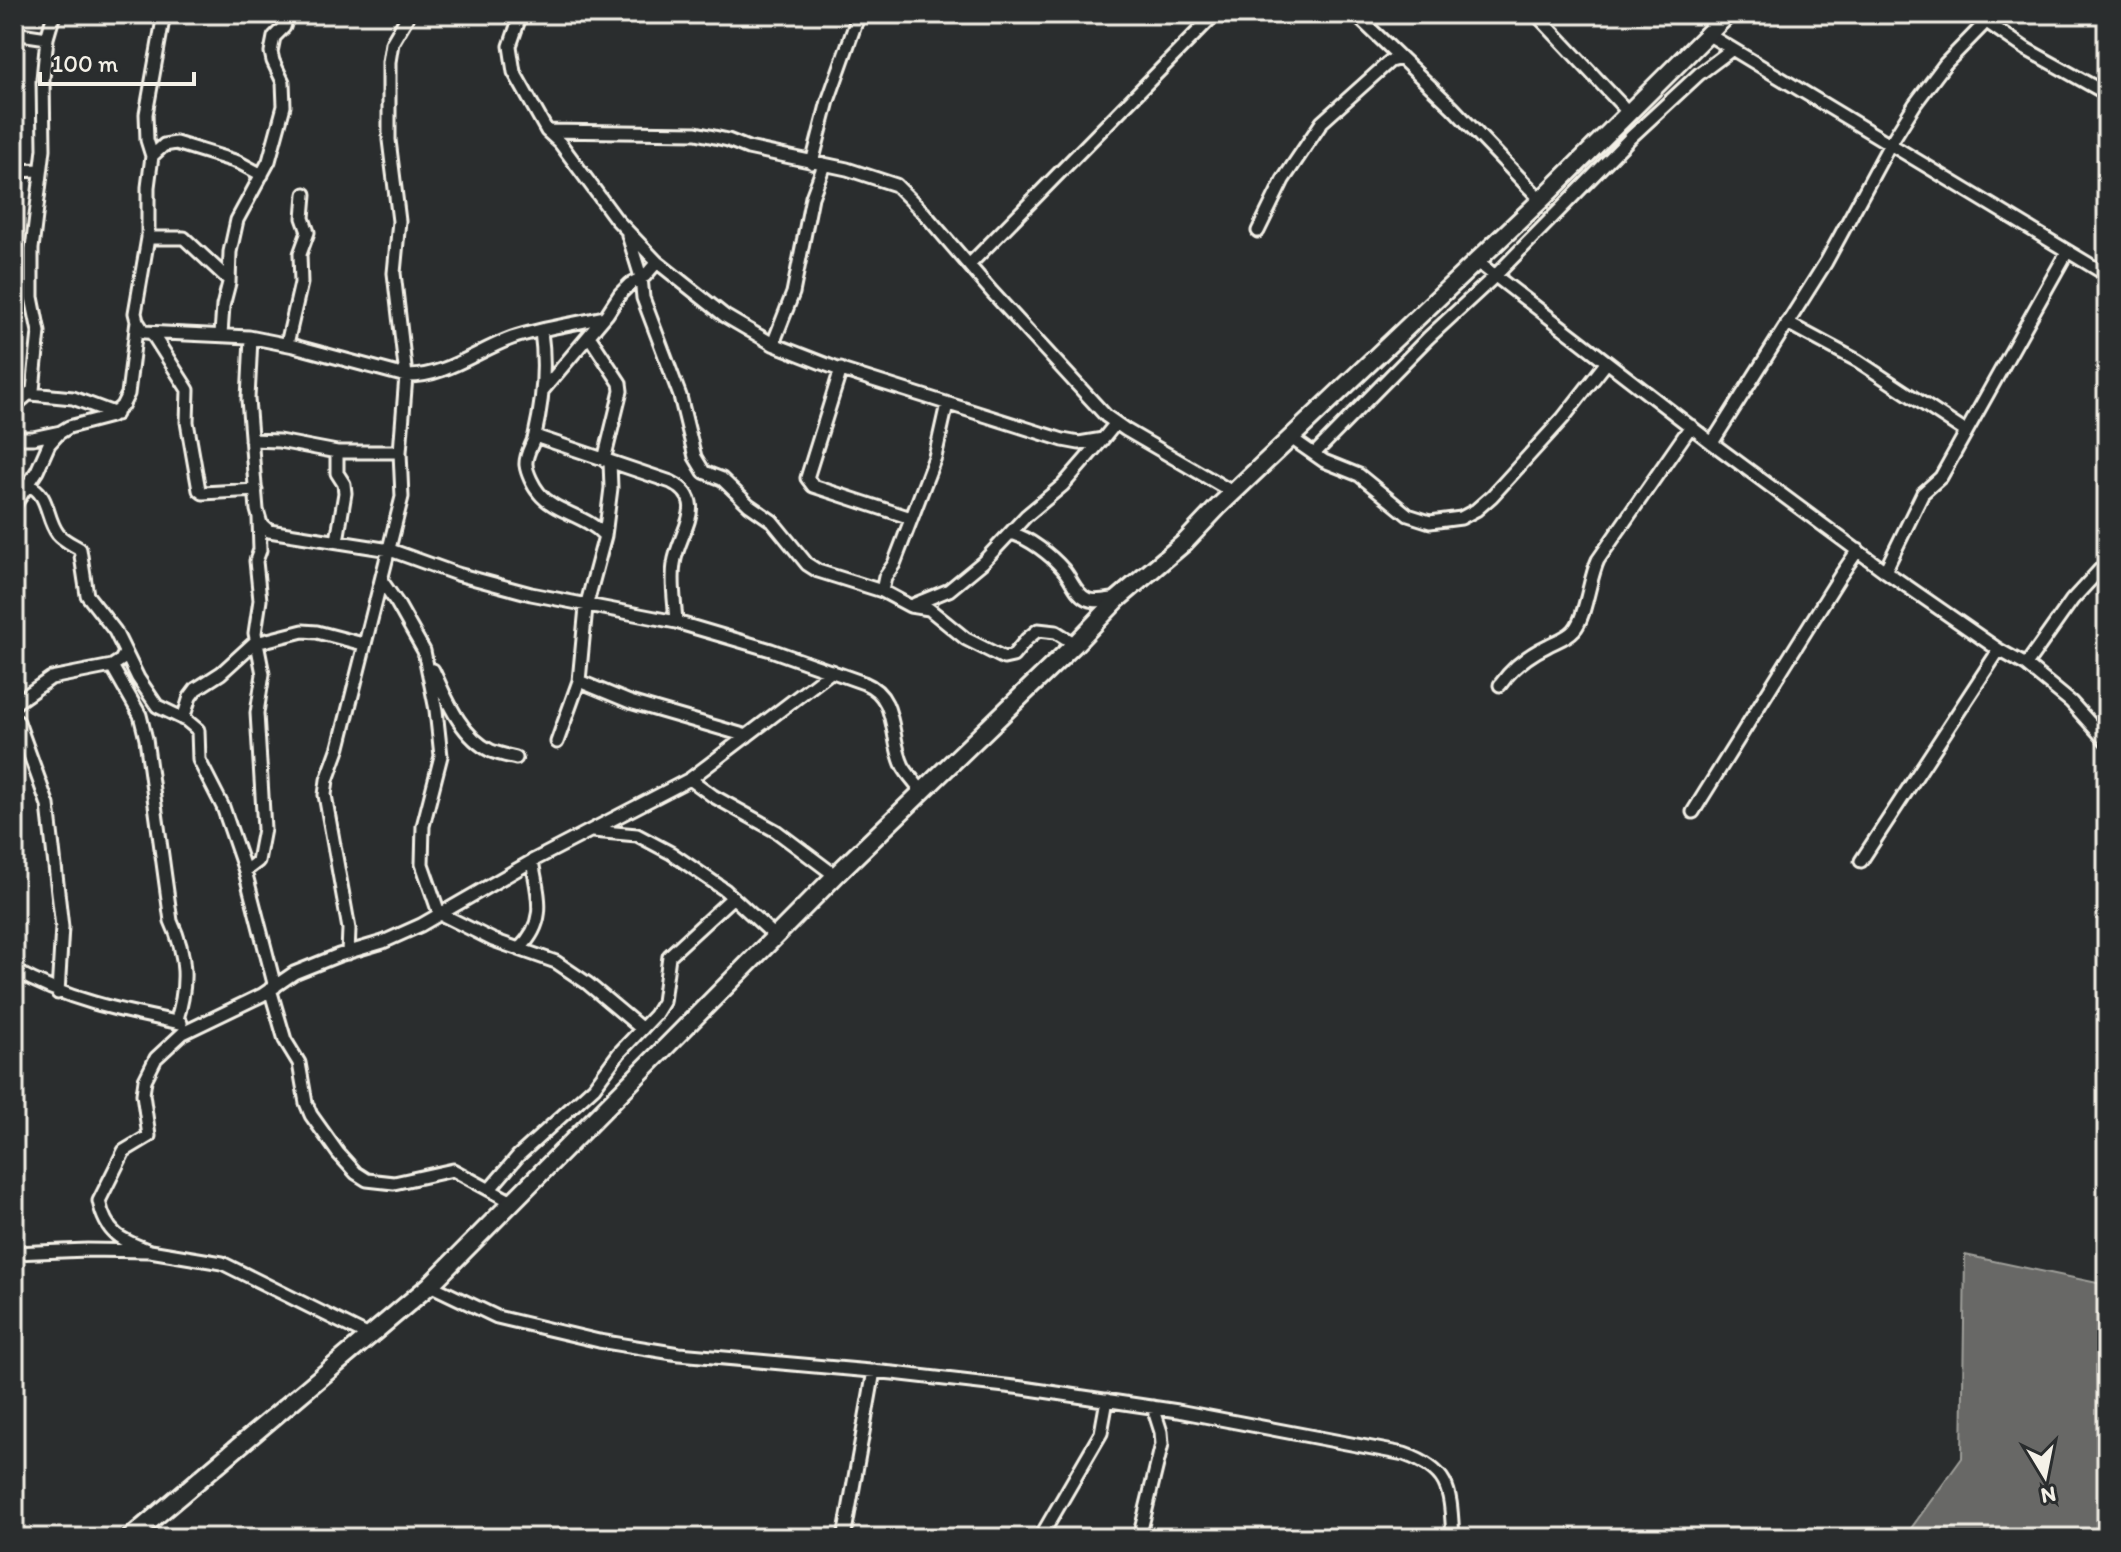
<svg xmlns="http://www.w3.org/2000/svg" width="2121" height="1552" viewBox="0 0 2121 1552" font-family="Itim,sans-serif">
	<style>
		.water { fill: #676866; stroke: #9f9f9a; stroke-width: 2 }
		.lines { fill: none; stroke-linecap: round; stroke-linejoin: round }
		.street-casing { stroke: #f4f1e8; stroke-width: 17 }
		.secondary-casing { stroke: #f4f1e8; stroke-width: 22 }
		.street { stroke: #2a2d2e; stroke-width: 11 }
		.secondary { stroke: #2a2d2e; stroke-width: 16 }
	</style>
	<rect width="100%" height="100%" fill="#2a2d2e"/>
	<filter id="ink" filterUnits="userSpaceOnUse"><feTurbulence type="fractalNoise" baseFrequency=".0125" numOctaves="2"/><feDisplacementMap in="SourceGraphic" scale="16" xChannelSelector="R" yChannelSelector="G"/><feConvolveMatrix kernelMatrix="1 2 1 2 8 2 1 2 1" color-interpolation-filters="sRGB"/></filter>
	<g filter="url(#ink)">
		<path class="water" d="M1965 1255 2107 1285V1538H1904L1962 1458Z"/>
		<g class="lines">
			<defs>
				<path id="street" d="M164 14 146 114 147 140 152 156 148 187V238L135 313 137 321 144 332 249 337 294 346 406 376C445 377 476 351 512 338 541 328 574 324 604 317
					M521 14 510 46 514 72 547 131 560 143 616 219 657 262 725 316 773 344 835 368 1063 440 1079 443 1103 439 1116 423
					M1355 14 1452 107 1541 200
					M1536 14 1629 113
					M1709 14 1718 24
					M1975 14 2026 49 2107 94
					M14 33 47 38
					M1709 35 2107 275
					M547 131 696 133 728 140 748 148 847 169 896 185 925 214 992 292 1106 416 1126 430 1234 493
					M152 156 164 145 176 143 238 162 262 175
					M812 163 828 101 859 14
					M14 171 40 170
					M1258 231 1283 180 1322 122 1390 61 1401 58
					M628 235 641 277 643 298 680 396 695 457 704 472 722 479 749 505 772 521 807 564 818 571 882 591 910 606 929 609 966 639 1004 658 1013 656 1027 639 1038 630 1056 632 1075 644
					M148 238H184L229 280
					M1476 261 1712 443 1885 571 1999 650 2026 665 2071 702 2107 742
					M970 264 1212 17 1223 14
					M1787 323 1858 361 1966 432
					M541 331C546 366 543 400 535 435 533 445 525 454 526 465 527 473 533 486 539 493 555 513 585 514 605 536L586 607 579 681 630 702 747 736
					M221 334 223 306 229 283 230 252 237 220 269 161 284 106 283 82 273 61 271 52 274 37 284 27 288 14
					M153 335 188 390 187 422 199 490 203 493 256 490
					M589 336 620 383 621 391 604 460
					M249 337 251 338 248 399 257 510 261 524 269 531 390 550 457 574 531 594 676 622 771 650 864 683C899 697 889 737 903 766 908 775 916 783 922 792
					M287 344 301 283 300 254 308 232 303 218 305 194
					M773 344 793 293 812 197 824 165
					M841 369 807 478 813 486 911 518
					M543 390 607 314 620 294 630 284 645 276 657 262
					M31 394 73 398 116 414
					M14 410 19 402 33 390 39 332 32 297V249L44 149 43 79 47 38 54 14
					M535 436 671 482C711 502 678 532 674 564 671 583 675 603 676 622
					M14 438H33L61 432
					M1291 438 1324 461 1359 475 1408 515 1430 522 1461 518 1476 510 1492 496 1563 418 1607 362
					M251 440 279 441 337 452H400
					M1712 443 1826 262 1890 144 1915 104 1945 64 1985 23
					M1314 454 1428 338 1495 276 1631 137 1699 74 1731 50
					M28 485C50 494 45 517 58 534 64 541 72 544 80 549L87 595 115 631 138 678 157 706 186 720 198 730 199 760 223 807 245 871 275 987
					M14 506 37 471 49 444 59 433 69 427 111 416 122 406 128 394 137 321
					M1011 533C1029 538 1051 555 1063 569 1072 579 1075 593 1087 599 1095 603 1109 599 1119 598
					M605 536 611 488 610 462
					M337 541 345 493 344 484 337 473V452
					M1885 571 1923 493 1941 477 2067 252
					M381 580 397 603 424 651 436 710 441 756 423 826 422 864 439 913 493 940 556 962 587 983 642 1029
					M882 591 885 577 894 564 935 457 947 404
					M915 604 949 590 983 562 1026 516 1063 485 1103 439
					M256 643 303 631 317 632 363 644
					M2026 665 2072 600 2107 562
					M112 666 140 715 146 739 171 921C187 955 188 986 176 1022
					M433 670C446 698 461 737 491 751 499 754 508 756 516 758
					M1500 685C1512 668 1528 655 1547 646 1556 641 1567 638 1574 630 1586 617 1589 579 1598 560L1691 426
					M14 704 51 678 112 666 121 660 125 653
					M14 719 18 722 48 805 62 927 58 993
					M183 719 190 697 196 689 221 673 256 641
					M557 742 579 681
					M690 779 713 796 776 831 836 876
					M1693 812 1840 576 1858 550
					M593 831 637 835 671 853 725 890 776 937
					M1861 861 1999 650
					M245 871 258 861 264 829 257 713 263 674 255 633 260 600 256 561 260 550 259 518
					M520 948C548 920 538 896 532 861
					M348 953 349 929 325 795 327 780 339 747 402 497 400 452 406 376 394 273 399 221 389 140V62L392 43 409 14
					M14 970C66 1000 122 1011 181 1023
					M270 989 285 1040 299 1063 306 1103 311 1115 338 1153 356 1173 367 1180 394 1183 453 1170 514 1203
					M490 1189 518 1156 594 1087 619 1053 655 1015 663 1002 669 956 733 897
					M150 1251C120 1240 106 1234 99 1201L124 1151 149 1136 143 1094 145 1080 156 1058 183 1033 262 995 294 973 339 955 383 942 421 925 532 861 690 779 832 671
					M14 1253 87 1250 150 1251 222 1263 367 1335
					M430 1285 497 1317 599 1341 679 1354 893 1373 1023 1388 1178 1411 1404 1454C1452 1471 1450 1491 1453 1538
					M844 1538 874 1371
					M1040 1538 1101 1433 1107 1400
					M1139 1538 1162 1444 1161 1432 1153 1407"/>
				<path id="secondary" d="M130 1538 430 1285 842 869 1075 644 1119 598 1185 542 1219 506 1541 200 1728 14"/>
			</defs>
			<use href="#street" class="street-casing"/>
			<use href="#secondary" class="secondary-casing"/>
			<use href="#street" class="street"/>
			<use href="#secondary" class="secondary"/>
		</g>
	</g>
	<rect width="2121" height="1552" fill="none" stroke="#2a2d2e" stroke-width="48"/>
	<rect x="24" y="24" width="2073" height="1504" fill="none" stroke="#f4f1e8" stroke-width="3" filter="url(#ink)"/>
	<g transform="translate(2045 1476) rotate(170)" stroke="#2a2d2e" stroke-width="6" paint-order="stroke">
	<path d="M0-6L14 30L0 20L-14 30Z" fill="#f4f1e8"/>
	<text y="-12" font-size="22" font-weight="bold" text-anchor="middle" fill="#f4f1e8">N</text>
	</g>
	<path d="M40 72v12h154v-12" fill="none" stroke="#f4f1e8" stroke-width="4"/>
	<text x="52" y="72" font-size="24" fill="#f4f1e8" stroke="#2a2d2e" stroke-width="6" paint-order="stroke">100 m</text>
</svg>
